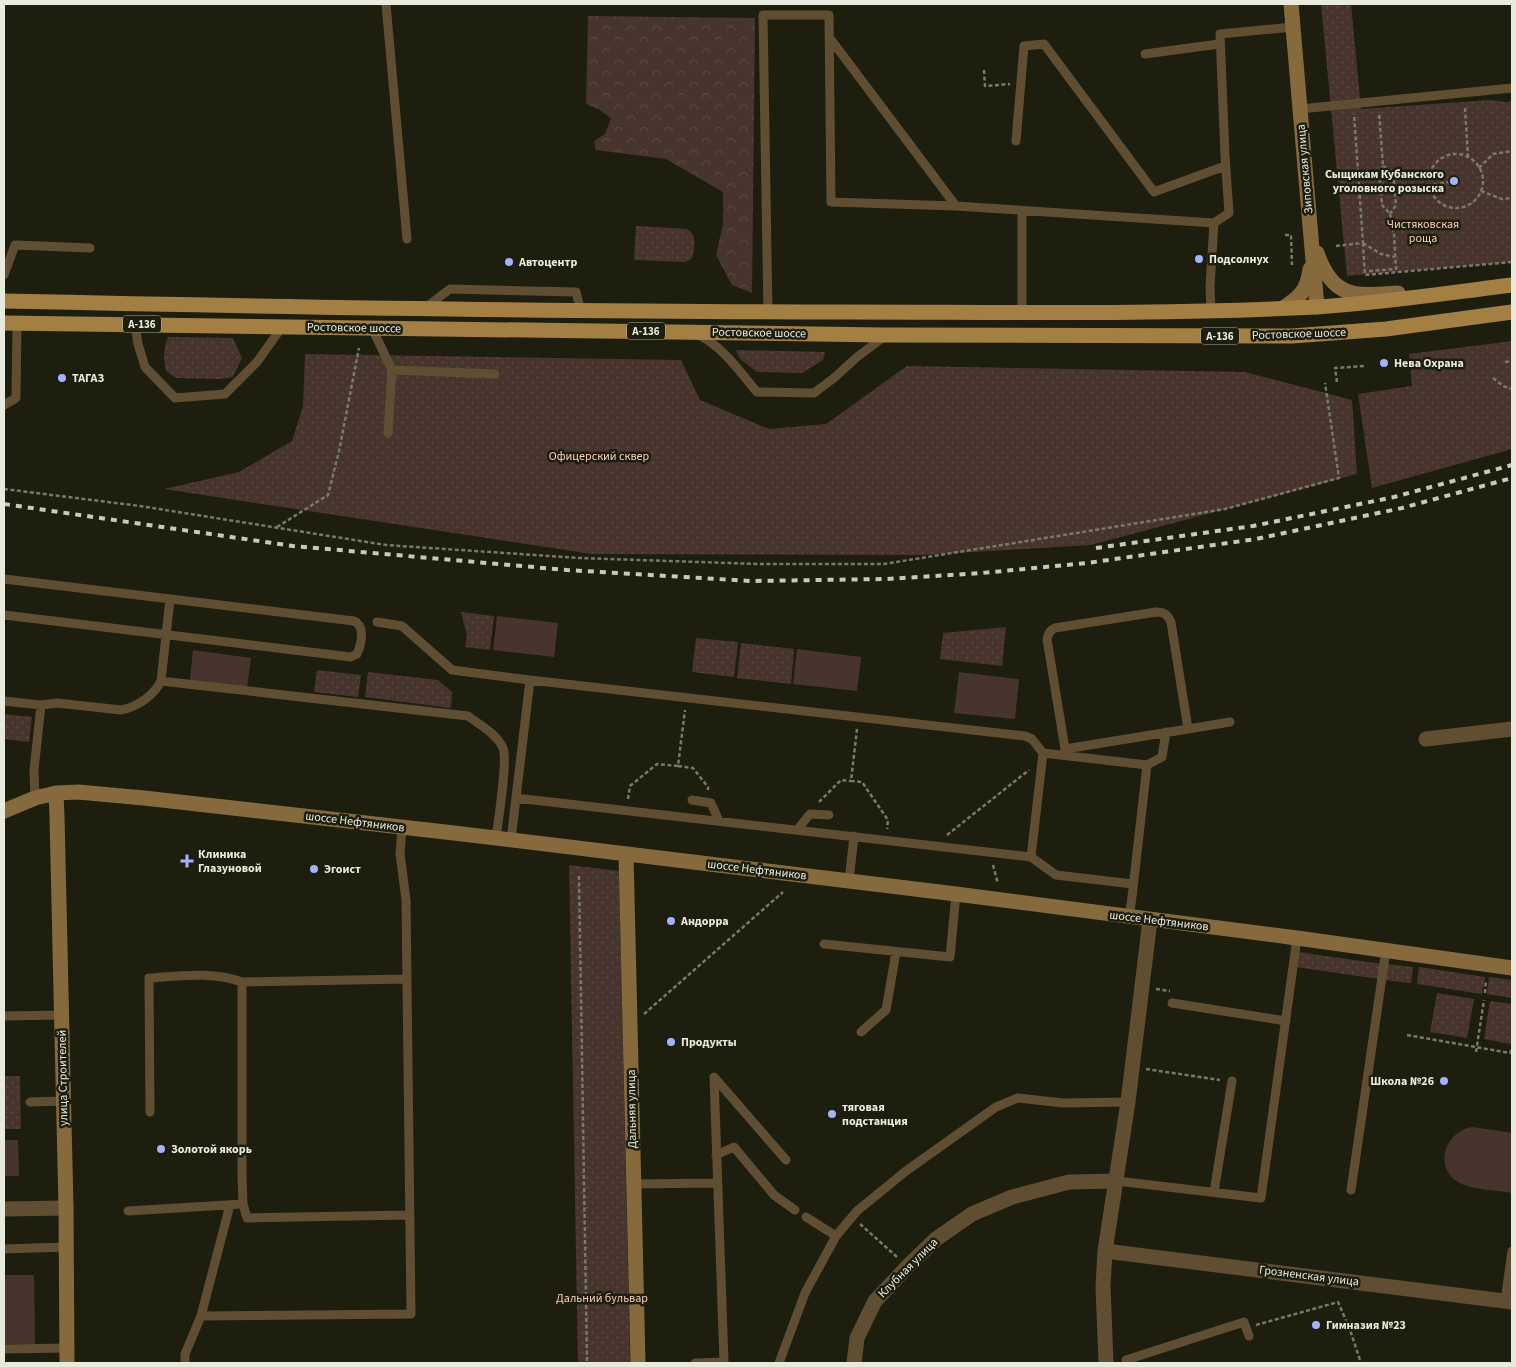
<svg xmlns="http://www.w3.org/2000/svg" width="1516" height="1367" viewBox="0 0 1516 1367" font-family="'Source Sans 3',sans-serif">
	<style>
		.green { fill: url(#green-dots) }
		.forest { fill: url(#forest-crowns) }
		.pitch { fill: #47352d }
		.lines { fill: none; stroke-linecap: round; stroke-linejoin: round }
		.path { stroke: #78796a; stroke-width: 2.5; stroke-dasharray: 4 2.5; stroke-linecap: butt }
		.lane { stroke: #604e33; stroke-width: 9 }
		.street { stroke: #604e33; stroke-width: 15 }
		.secondary { stroke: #866a3d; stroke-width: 15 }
		.primary { stroke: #a37f44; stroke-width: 15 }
		.rail { stroke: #c8c9bd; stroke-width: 4; stroke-dasharray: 6 6; stroke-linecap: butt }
		.poi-dot { fill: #a4b2fc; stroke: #1d1e0d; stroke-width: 2 }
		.labels { text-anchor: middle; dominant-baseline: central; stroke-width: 5; stroke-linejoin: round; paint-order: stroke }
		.shield { fill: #1d1e0d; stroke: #acad9f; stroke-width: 1 }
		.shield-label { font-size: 11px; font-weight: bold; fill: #e9eade }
		.street-label { font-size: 12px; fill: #e9eade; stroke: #1d1e0d }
		.poi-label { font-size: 12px; font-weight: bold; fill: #e9eade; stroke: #1d1e0d; text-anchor: start }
		.park-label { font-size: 12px; fill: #fbcdb8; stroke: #1d1e0d }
	</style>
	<defs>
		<pattern id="green-dots" width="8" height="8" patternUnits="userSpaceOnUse" patternTransform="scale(1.25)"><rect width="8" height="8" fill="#47352d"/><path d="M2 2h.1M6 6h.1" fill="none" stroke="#594941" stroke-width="1.8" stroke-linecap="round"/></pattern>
		<pattern id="forest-crowns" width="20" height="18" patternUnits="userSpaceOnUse" patternTransform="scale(1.25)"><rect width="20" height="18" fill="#47352d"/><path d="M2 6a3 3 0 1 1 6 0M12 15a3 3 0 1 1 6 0" fill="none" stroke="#594941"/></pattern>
	</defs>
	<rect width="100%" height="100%" fill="#1d1e0d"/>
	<path class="green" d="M1321 4H1351L1361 109 1490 100 1506 102 1512 101V262L1347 276Z
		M636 226 687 229C698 235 694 247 692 258L686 262 634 260Z
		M168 337 233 338 242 358 233 377 220 379 176 378 166 371C163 358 163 350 168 337Z
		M1512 341V449L1372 488 1358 394 1412 386 1409 354Z
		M736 350 825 352 823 360 802 373 757 372 740 359Z
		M305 354 681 360 700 400 769 429 826 424 907 366 1245 372 1352 400 1357 474 1091 545 923 555 592 554 164 489 239 472 292 441 303 406Z
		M461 612 494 616 490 650 465 647 467 636Z
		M1006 627 1002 666 940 659 943 633Z
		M696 638 738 642 734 677 692 672Z
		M741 643 794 649 791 684 737 678Z
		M317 670 361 675 358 697 314 692Z
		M368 672 438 680 452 692 451 708 365 697Z
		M4 714 32 717 29 742 4 739Z
		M569 865 619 871 630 1363H578Z
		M1298 952 1382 964 1379 979 1296 967Z
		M1386 964 1413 967 1411 983 1384 980Z
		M1419 967 1485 977 1482 994 1417 984Z
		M1489 977 1512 980V998L1487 994Z
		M1437 993 1474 999 1467 1038 1430 1032Z
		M1490 1001 1512 1004V1041L1510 1044 1484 1039Z
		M4 1076H20L21 1129H4Z"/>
	<path class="forest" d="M588 16 755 18 752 293 732 285 716 255 723 224V192L666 159 596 150 594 141 605 134 611 118 600 110 586 104Z"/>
	<path class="pitch" d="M497 616 558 623 554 657 493 650Z
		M797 649 861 657 857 691 793 684Z
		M193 650 251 658 247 687 190 680Z
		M959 672 1019 679 1015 719 954 713Z
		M1473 1127 1512 1133V1193C1497 1190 1471 1190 1458 1182 1433 1167 1445 1131 1473 1127Z
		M4 1140H18L19 1176H4Z
		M4 1275H34L35 1344H4Z"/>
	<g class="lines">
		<path class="path" d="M984 70 985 86 1010 84
			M1465 108 1468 157
			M1429 181a27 27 0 1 1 54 0a27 27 0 1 1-54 0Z
			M1383 166 1393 172 1396 205 1390 214
			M1479 168 1493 154 1512 151
			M1395 191 1449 182
			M1481 191 1502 199 1512 198
			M1285 235H1291L1292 265
			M1363 243 1365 275 1512 262
			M1363 243 1381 254 1395 257
			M1336 246 1363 243 1354 114
			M1369 271 1396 269 1394 234 1390 214 1382 205 1379 173 1383 166 1379 112
			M1505 362 1512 361
			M1493 378 1503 386 1512 389
			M1337 382 1335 368 1364 366
			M4 489 140 506 386 545 579 558 758 564H884L1225 509 1339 478 1325 383
			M277 527 328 495 339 451 359 348
			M857 729 851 781 862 782 888 820 887 829
			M678 766 693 768 708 787V790
			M628 799 630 786 657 764 678 766 685 710
			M819 802 841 780 851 781
			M947 835 1029 770
			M993 865 998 884
			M579 876 587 1363
			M1156 989 1170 991
			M1485 993 1486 980
			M644 1014 783 892
			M1407 1035 1510 1053 1512 1049
			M1476 1052 1484 1000
			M1146 1069 1220 1080
			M860 1224 897 1257
			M1256 1325 1338 1302 1350 1330 1361 1363"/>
		<path class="lane" d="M386 4 407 239
			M829 37 956 206
			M1145 54 1219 44
			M1300 109 1512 88
			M1016 141 1024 46 1044 44 1154 192 1225 166
			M4 275 15 245 90 248
			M425 308 450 289 576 292 581 311
			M1211 311 1210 287 1214 223 1229 213 1225 155 1220 34 1293 27
			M768 312 763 15H829L831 202 956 206 1214 223
			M1022 313V211
			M135 324 138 344 145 367 175 398 225 394 257 362 282 327
			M372 328 392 370 388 433
			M699 335C724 348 739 371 757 392L814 393 834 378 857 357 885 336
			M392 370 495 374
			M4 405 16 398 17 323
			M4 579 354 621C366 626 361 645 357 654L351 657 4 615
			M377 622 402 626 452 670 530 680
			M161 681 468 716C480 725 497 734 503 748 508 760 498 822 496 838
			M4 701 41 705 57 703 121 710C138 707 154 695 161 681L170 599
			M1188 729 1230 722
			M1065 749 1188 729 1171 622C1167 614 1164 612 1156 612L1055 628C1050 630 1048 633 1047 639L1065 749 1066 755
			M1147 765 1162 757 1166 732
			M35 798 34 770 41 705
			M516 798 1031 857
			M692 800 711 803 719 821
			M797 830 810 814 829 815
			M511 840 530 680 1025 736 1032 739 1043 753
			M849 881 854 836
			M1129 918 1132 897 1147 765 1043 753 1031 857 1056 875 1133 884
			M824 944 950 957 956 894
			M242 982V1175L243 1204 247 1218 409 1215
			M1172 1003 1286 1021
			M4 1016 62 1015
			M861 1032 886 1010 896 952
			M30 1102 64 1101
			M150 1112 149 978C180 976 213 971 242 982L407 979
			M716 1155 734 1147 774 1195 795 1210
			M1117 1181 1261 1198 1297 938
			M634 1184 717 1183
			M1351 1190 1386 950
			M1214 1192 1232 1081
			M128 1211 243 1204
			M806 1217 836 1236
			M4 1249 66 1247
			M1505 1301 1512 1251
			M201 1316 230 1205
			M4 1349 67 1348
			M185 1363V1354L201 1316 411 1314 406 900 400 854 402 828
			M695 1363 724 1362 714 1077 786 1160
			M779 1363 805 1293 836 1236 857 1211 906 1171 996 1107 1018 1098 1063 1103 1128 1102
			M1127 1363 1126 1360 1244 1322 1249 1336"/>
		<path class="street" d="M1426 739 1512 729
			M4 1209 66 1208
			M1105 1251 1512 1302
			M854 1363 857 1338 875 1301 908 1266 936 1239 972 1214 1012 1197 1069 1182 1117 1181
			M1106 1363 1103 1286 1105 1251 1128 1102 1150 920"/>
		<path class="secondary" d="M1291 4 1317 307
			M1317 253C1333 299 1355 296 1398 293
			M1283 308C1300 297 1307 291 1310 269
			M56 793 57 817 66 1208 67 1363
			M4 811 35 798 56 793 78 792 144 798 454 833 956 894 1297 938 1512 968
			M626 854 638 1363"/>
		<path class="primary" d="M4 301C284 307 565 312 846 312 1003 312 1160 315 1316 307 1382 303 1447 293 1512 285
			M4 323 885 335 1292 336 1386 329 1512 312"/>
		<path class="rail" d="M4 504 293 546 567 570 751 581 886 579 982 573 1087 563 1256 539 1402 508 1512 478
			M1096 548 1253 526 1394 497 1512 465"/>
	</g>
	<g class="poi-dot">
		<circle cx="1454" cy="181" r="5"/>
		<circle cx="1199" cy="259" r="5"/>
		<circle cx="509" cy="262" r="5"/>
		<circle cx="1384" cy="363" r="5"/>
		<circle cx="62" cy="378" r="5"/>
		<path d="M184.5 853.5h5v5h5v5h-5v5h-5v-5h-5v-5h5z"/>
		<circle cx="314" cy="869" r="5"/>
		<circle cx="671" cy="921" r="5"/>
		<circle cx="671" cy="1042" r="5"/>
		<circle cx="1444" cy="1081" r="5"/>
		<circle cx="832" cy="1114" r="5"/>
		<circle cx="161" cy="1149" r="5"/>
		<circle cx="1316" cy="1325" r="5"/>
	</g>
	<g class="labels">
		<g class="shield">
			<rect x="123" y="315.5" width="38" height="17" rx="4"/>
			<rect x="627" y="322.5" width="38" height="17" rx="4"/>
			<rect x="1201" y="327.5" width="38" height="17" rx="4"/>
		</g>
		<g class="shield-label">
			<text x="142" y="324">А-136</text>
			<text x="646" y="331">А-136</text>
			<text x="1220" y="336">А-136</text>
		</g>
		<g class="street-label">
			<text transform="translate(1305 169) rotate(-95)">Зиповская улица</text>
			<text transform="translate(354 328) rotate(1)">Ростовское шоссе</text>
			<text transform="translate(759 333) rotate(1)">Ростовское шоссе</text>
			<text transform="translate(1299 334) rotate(-2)">Ростовское шоссе</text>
			<text transform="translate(355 822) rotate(7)">шоссе Нефтяников</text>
			<text transform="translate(757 870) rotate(7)">шоссе Нефтяников</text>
			<text transform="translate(1159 921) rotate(7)">шоссе Нефтяников</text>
			<text transform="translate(63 1078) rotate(-91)">улица Строителей</text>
			<text transform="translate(632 1109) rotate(-91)">Дальняя улица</text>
			<text transform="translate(908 1268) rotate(-45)">Клубная улица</text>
			<text transform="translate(1309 1276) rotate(7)">Грозненская улица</text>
		</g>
		<g class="poi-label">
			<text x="1444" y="174" text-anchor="end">Сыщикам Кубанского<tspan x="1444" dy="14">уголовного розыска</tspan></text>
			<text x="1209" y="259">Подсолнух</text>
			<text x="519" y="262">Автоцентр</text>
			<text x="1394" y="363">Нева Охрана</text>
			<text x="72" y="378">ТАГАЗ</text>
			<text x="198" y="854">Клиника<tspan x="198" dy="14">Глазуновой</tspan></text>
			<text x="324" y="869">Эгоист</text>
			<text x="681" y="921">Андорра</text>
			<text x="681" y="1042">Продукты</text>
			<text x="1434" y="1081" text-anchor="end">Школа №26</text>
			<text x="842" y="1107">тяговая<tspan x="842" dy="14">подстанция</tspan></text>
			<text x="171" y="1149">Золотой якорь</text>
			<text x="1326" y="1325">Гимназия №23</text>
		</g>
		<g class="park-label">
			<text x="1423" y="224">Чистяковская<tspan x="1423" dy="14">роща</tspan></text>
			<text x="599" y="456">Офицерский сквер</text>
			<text x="602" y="1298">Дальний бульвар</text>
		</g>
	</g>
	<rect width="1516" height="1367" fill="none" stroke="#e9eade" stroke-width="10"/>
</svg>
